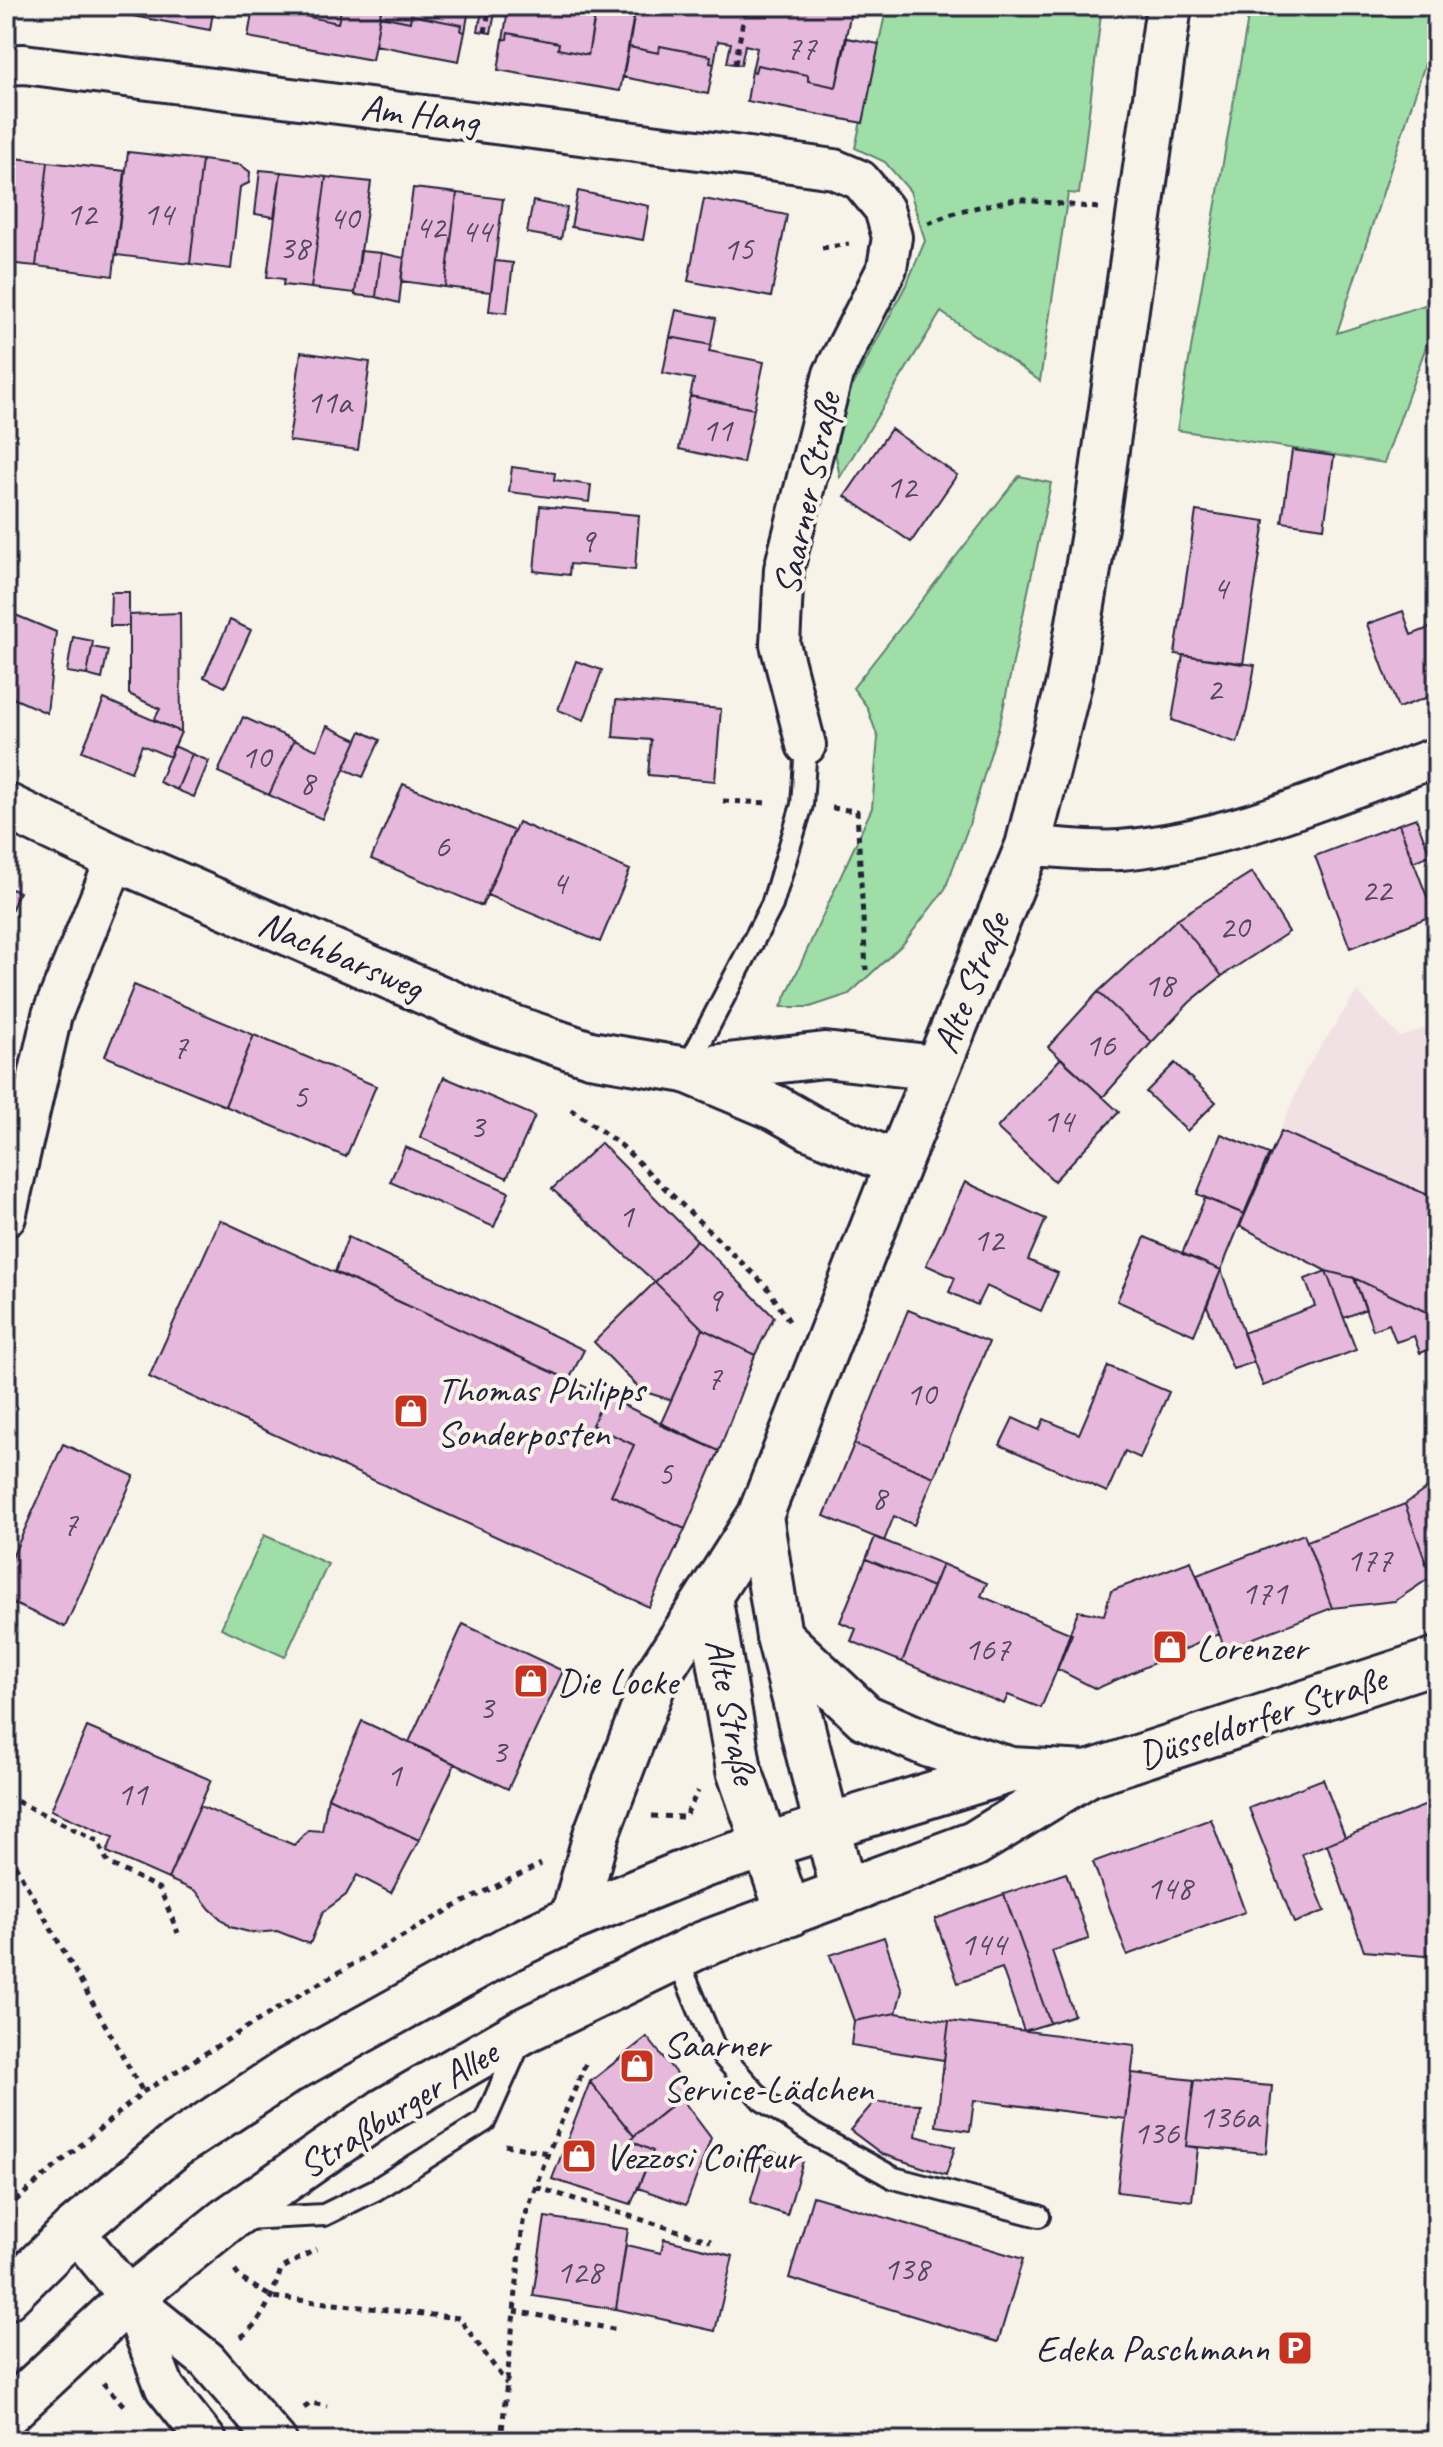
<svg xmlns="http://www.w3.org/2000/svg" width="1443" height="2447" viewBox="0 0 1443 2447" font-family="Caveat,sans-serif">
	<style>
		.built { fill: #f2e1e4 }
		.green { fill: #9fdea7; stroke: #608071; stroke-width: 2 }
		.building { fill: #e6b8db; stroke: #22223b; stroke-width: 2 }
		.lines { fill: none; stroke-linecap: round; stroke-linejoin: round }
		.lane-casing { stroke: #22223b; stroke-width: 26 }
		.street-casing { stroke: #22223b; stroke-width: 44 }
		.secondary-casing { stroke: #22223b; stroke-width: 50 }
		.primary-casing { stroke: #22223b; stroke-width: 50 }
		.path { stroke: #22223b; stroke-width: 5; stroke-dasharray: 6 6; stroke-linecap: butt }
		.lane { stroke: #f7f3e8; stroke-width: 20 }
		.street { stroke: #f7f3e8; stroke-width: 38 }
		.secondary { stroke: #f7f3e8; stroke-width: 44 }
		.primary { stroke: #f7f3e8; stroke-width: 44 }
		.labels { text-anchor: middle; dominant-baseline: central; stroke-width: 8; stroke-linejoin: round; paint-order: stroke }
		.number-label { font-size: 34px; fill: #534863 }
		.street-label { font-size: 38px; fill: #22223b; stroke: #f7f3e8 }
		.poi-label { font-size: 38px; fill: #22223b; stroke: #f7f3e8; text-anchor: start }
	</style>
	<rect width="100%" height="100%" fill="#f7f3e8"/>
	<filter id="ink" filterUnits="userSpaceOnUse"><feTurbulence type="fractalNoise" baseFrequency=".0125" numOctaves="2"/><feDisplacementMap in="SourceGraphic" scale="16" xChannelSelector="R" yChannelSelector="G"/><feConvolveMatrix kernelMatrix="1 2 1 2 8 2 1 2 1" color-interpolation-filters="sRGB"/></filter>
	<g filter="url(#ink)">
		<path class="built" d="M1357 991 1400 1037 1437 1024V1317L1326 1271 1240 1226 1305 1071Z"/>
		<path class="green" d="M887 6H1102L1079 194 1068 193 1040 381 941 312 840 477 835 452 849 393 908 281 925 241 910 191 885 162 855 148Z
			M1250 6H1437V27L1337 333 1437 301V316L1384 463 1177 430Z
			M1019 476 1051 483 1001 719 969 825 945 889 903 944 849 994 810 1007H781L872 808 878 738 867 707 853 688Z
			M264 1535 328 1564 285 1657 221 1628Z"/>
		<path class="building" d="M107 6H214L210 30 106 11Z
			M257 6H281L310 11 309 17 338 23 342 6H382L372 60 248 37 253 7Z
			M281 6H342L338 23 309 17 310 11Z
			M382 6H597L588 55 558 49 559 43 508 33 507 39 503 40 507 16 495 13 491 33 478 31 482 11 469 9 465 32 461 31 462 25 411 15 410 22 380 16Z
			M636 6H852L836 87 808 81V75L757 65 755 72 752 71 757 48 745 45 741 65 727 63 731 43 718 41 714 64 710 63 711 56 660 46 659 53 629 47Z
			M596 8 634 15 620 91 498 70 503 40 507 39 508 33 559 43 558 49 588 55Z
			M411 15 462 25 461 31 465 32 459 61 375 45 380 16 410 22Z
			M847 38 879 44 863 123 747 101 752 71 755 72 757 65 808 75V81L836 87Z
			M660 46 711 56 710 63 714 64 708 94 623 77 629 47 659 53Z
			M128 152 202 160 190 264 116 255Z
			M6 157 48 162 36 266 6 263Z
			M202 160 241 165 250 172 249 183 240 187 231 269 190 264Z
			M48 162 125 171 113 276 36 266Z
			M260 170 281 172 274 217 255 214Z
			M281 172 326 177 311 288 283 285 284 279 267 277Z
			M326 177 371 182 355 293 311 288Z
			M413 188 457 193 445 287 401 281Z
			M578 191 649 206 643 240 571 227Z
			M457 193 503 199 491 292 445 287Z
			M704 199 787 215 771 297 688 281Z
			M533 201 567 208 561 239 527 233Z
			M360 251 381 253 376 297 355 295Z
			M381 253 404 258 399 303 376 297Z
			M495 261 513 263 507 313 489 311Z
			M676 310 716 318 711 345 670 337Z
			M670 337 711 345 709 351 764 362 754 409 690 396 694 379 663 373Z
			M301 352 370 362 358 450 289 441Z
			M690 396 754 409 743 463 679 449Z
			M891 429 957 475 911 542 845 496Z
			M1292 450 1334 456 1324 528 1282 522Z
			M512 467 555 473 554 480 591 485 589 502 509 492Z
			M540 506 639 515 635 570 570 564 569 575 534 571Z
			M1196 511 1265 521 1243 664 1175 654Z
			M111 592H129V626H110Z
			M6 611 56 632 47 713 6 695Z
			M1403 611 1411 635 1437 625V694L1398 708 1367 624Z
			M180 613 181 732 154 720 160 709 129 694V615Z
			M230 620 251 630 225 687 204 677Z
			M73 637 93 641 87 675 67 672Z
			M92 647 108 650 102 679 87 675Z
			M1183 655 1255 665 1247 710 1237 743 1172 720Z
			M576 661 602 670 584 720 558 710Z
			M104 699 181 732 170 757 142 745 131 772 82 751Z
			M616 700 721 709 715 781 648 775 651 740 613 737Z
			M243 717 294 740 269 795 218 772Z
			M327 726 357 740 322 819 269 795 294 740 317 750Z
			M361 731 380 740 363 777 344 769Z
			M174 746 192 754 177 790 159 782Z
			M192 754 209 761 194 797 177 790Z
			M403 784 514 831 482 906 371 859Z
			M1416 818 1430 855 1413 862 1399 824Z
			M518 822 630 870 600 942 487 895Z
			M1399 824 1434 915 1350 948 1315 856Z
			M1252 872 1289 932 1222 976 1177 919Z
			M6 887 19 892 6 923Z
			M1177 919 1222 976 1190 1002 1152 1042 1098 992Z
			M134 985 254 1035 225 1106 105 1056Z
			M1098 992 1152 1042 1103 1097 1048 1047Z
			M254 1035 376 1086 346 1157 225 1106Z
			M1061 1058 1119 1112 1054 1181 997 1128Z
			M1175 1063 1216 1102 1187 1131 1146 1092Z
			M444 1077 535 1116 507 1178 420 1137Z
			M1281 1131 1437 1199V1317L1354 1278 1326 1271 1240 1226Z
			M1221 1134 1269 1154 1244 1214 1197 1194Z
			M601 1143 697 1240 655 1282 552 1189Z
			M405 1147 509 1192 494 1227 390 1182Z
			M965 1182 1046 1219 1028 1260 1058 1273 1041 1311 986 1286 977 1305 949 1292 955 1278 926 1265Z
			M1205 1198 1244 1214 1221 1270 1182 1254Z
			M220 1220 605 1396 592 1425 634 1445 611 1495 685 1529 649 1607 149 1377Z
			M348 1237 584 1350 569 1380 335 1272Z
			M1145 1237 1221 1270 1194 1335 1117 1301Z
			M697 1240 774 1317 755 1355 703 1329 655 1282Z
			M1221 1270 1254 1362 1233 1369 1207 1306Z
			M1326 1271 1356 1350 1263 1386 1243 1333 1315 1306 1305 1279Z
			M1326 1271 1354 1278 1366 1309 1344 1318Z
			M1354 1278 1437 1317V1347L1420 1353 1414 1336 1396 1342 1389 1324 1373 1330Z
			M655 1282 703 1329 671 1400 642 1391 594 1342Z
			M908 1310 989 1342 934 1477 854 1444Z
			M703 1329 755 1355 719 1451 660 1425Z
			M1108 1366 1169 1392 1140 1458 1125 1451 1107 1492 1000 1445 1013 1418 1039 1430 1044 1419 1079 1434Z
			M605 1396 719 1451 685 1529 611 1495 634 1445 592 1425Z
			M63 1444 134 1476 65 1627 6 1600V1571Z
			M854 1444 934 1477 914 1525 894 1516 884 1541 824 1516Z
			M1437 1481V1575L1431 1577 1405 1504Z
			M1405 1504 1431 1577 1395 1601 1332 1608 1307 1541Z
			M1304 1534 1332 1608 1225 1649 1197 1575Z
			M875 1537 942 1564 933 1587 866 1559Z
			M866 1559 933 1587 902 1662 851 1641 856 1629 840 1622Z
			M1191 1561 1219 1634 1096 1689 1057 1669 1078 1611 1104 1615 1111 1591Z
			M942 1564 987 1583 981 1596 1072 1634 1041 1708 1008 1695 1004 1704 902 1662Z
			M463 1624 563 1671 508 1789 409 1742Z
			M362 1721 455 1764 419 1840 328 1797Z
			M87 1727 211 1780 168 1879 107 1852 113 1837 51 1810Z
			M1323 1779 1345 1837 1302 1854 1325 1911 1294 1923 1249 1808Z
			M328 1797 419 1840 391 1893 357 1875 346 1895 323 1912 310 1944 277 1931 253 1933 230 1927 210 1909 196 1891 168 1879 200 1806 294 1845 308 1830 322 1831Z
			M1429 1804 1437 1825V1952L1426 1956 1364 1951 1327 1844Z
			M1211 1819 1245 1912 1127 1955 1093 1862Z
			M1066 1873 1089 1939 1052 1951 1074 2015 1050 2023 1004 1894Z
			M1004 1894 1050 2023 1024 2031 1002 1968 958 1983 935 1919Z
			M884 1937 902 1991 896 2013 854 2021 830 1955Z
			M896 2013 949 2021 944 2060 851 2045 854 2021Z
			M949 2021 1135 2045 1126 2119 974 2100 970 2131 936 2126Z
			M647 2037 690 2091 634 2136 590 2082Z
			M1132 2073 1194 2080 1186 2146 1198 2148 1192 2201 1117 2192Z
			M1194 2080 1272 2086 1266 2153 1186 2146Z
			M590 2082 634 2136 631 2141 653 2151 631 2204 552 2179Z
			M681 2098 711 2138 686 2205 638 2188 653 2151 631 2141 634 2136Z
			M874 2102 920 2104 916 2136 955 2147 946 2175 882 2154 850 2130Z
			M766 2150 803 2161 787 2215 750 2203Z
			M813 2196 1023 2259 998 2342 789 2278Z
			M545 2217 628 2229 616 2309 533 2296Z
			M664 2239 733 2256 715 2331 616 2309 626 2245 661 2253Z
			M540 2433 581 2441H539Z"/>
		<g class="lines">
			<defs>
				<path id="lane" d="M686 1070 772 905 802 805 806 745
					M676 1955 714 2046 762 2100 815 2135 894 2178 1039 2216
					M243 2219 324 2215 375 2190 485 2121 521 2040"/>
				<path id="street" d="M6 65 24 64 706 151 834 169 860 180 884 209 892 237 887 268 833 374 784 569 780 644 806 745
					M1028 846C1058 847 1090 852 1120 850 1230 841 1334 794 1437 757
					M6 1217 52 1015 116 858
					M74 2230 130 2298 207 2360 277 2441
					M131 2300 165 2388 207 2441"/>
				<path id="secondary" d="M6 806 116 858 490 1020 590 1054 686 1070 776 1108 811 1128 898 1164
					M692 1070 825 1055 936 1068
					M760 1516 779 1636 844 1893
					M789 1914 739 1770 709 1596 760 1516 898 1164 1028 846 1069 683 1095 527 1169 6"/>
				<path id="primary" d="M779 1636 865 1717 930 1745 1011 1770
					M573 1918 596 1835 655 1679 709 1596
					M6 2297 74 2230 173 2147 288 2071 508 1949 573 1918 703 1865 1011 1770 1088 1774
					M6 2414 130 2298 227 2220 384 2111 525 2030 701 1945 974 1844 1088 1774 1437 1660"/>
			</defs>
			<use href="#lane" class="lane-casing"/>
			<use href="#street" class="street-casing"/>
			<use href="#secondary" class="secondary-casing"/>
			<use href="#primary" class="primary-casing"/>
			<path class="path" d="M485 32 490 6
				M735 64 746 6
				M928 223 960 211 1016 199 1098 208
				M822 248 849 244
				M723 801 770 803
				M832 808 857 811 866 970
				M571 1109 622 1146 644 1168 767 1287 789 1321
				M6 1796 98 1841 108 1863 160 1889 178 1933
				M652 1816 685 1817 698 1791
				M6 1857 14 1863 143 2092
				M505 2145 548 2153
				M536 2187 711 2241
				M6 2209 143 2092 304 1992 454 1907 541 1864
				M235 2271 241 2279 272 2297 459 2318 507 2384
				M514 2311 619 2330
				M241 2337C263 2322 273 2294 281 2269L316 2249
				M103 2383 126 2408
				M304 2408 311 2403 327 2406
				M501 2441 523 2222 548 2153 586 2063"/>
			<use href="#lane" class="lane"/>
			<use href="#street" class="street"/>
			<use href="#secondary" class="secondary"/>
			<use href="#primary" class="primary"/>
		</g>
	</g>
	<defs>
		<symbol id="shop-square" viewBox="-11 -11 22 22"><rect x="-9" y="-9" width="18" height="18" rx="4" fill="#c8321e" stroke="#f7f3e8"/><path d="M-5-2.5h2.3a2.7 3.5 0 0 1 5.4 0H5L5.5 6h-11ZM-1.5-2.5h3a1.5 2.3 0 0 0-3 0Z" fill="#fff"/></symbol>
		<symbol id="parking-square" viewBox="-11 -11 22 22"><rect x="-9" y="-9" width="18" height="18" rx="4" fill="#c8321e" stroke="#f7f3e8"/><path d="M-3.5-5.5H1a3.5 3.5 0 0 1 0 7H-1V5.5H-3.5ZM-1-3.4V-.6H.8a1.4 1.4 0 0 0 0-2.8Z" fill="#fff"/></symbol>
	</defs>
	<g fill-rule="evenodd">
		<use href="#shop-square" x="391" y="1391" width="40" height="40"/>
		<use href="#shop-square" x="1150" y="1627" width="40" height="40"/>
		<use href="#shop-square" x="511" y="1661" width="40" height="40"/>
		<use href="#shop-square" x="617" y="2046" width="40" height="40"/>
		<use href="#shop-square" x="559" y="2136" width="40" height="40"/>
		<use href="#parking-square" x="1275" y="2328" width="40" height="40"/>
	</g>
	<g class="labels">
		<g class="number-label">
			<text x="801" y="47">77</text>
			<text x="81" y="213">12</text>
			<text x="158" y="213">14</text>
			<text x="344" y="217">40</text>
			<text x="430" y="226">42</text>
			<text x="476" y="230">44</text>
			<text x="294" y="247">38</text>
			<text x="738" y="248">15</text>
			<text x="329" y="401">11a</text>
			<text x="717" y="429">11</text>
			<text x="901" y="486">12</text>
			<text x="587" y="540">9</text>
			<text x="1220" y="587">4</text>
			<text x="1214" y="688">2</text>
			<text x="256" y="756">10</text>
			<text x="307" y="782">8</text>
			<text x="442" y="845">6</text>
			<text x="559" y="882">4</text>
			<text x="1376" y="889">22</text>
			<text x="1234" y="926">20</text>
			<text x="1159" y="984">18</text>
			<text x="1100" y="1044">16</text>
			<text x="180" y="1046">7</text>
			<text x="300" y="1096">5</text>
			<text x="1058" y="1120">14</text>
			<text x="477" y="1126">3</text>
			<text x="626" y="1215">1</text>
			<text x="988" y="1239">12</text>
			<text x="714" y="1299">9</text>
			<text x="714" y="1377">7</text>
			<text x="921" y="1393">10</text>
			<text x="665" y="1473">5</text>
			<text x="879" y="1497">8</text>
			<text x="70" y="1523">7</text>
			<text x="1369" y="1559">177</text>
			<text x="1264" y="1592">171</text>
			<text x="987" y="1648">167</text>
			<text x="486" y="1707">3</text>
			<text x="499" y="1751">3</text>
			<text x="394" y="1774">1</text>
			<text x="132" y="1793">11</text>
			<text x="1169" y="1887">148</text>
			<text x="983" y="1943">144</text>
			<text x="1229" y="2116">136a</text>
			<text x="1156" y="2132">136</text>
			<text x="906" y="2268">138</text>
			<text x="579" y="2271">128</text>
		</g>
		<g class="street-label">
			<text transform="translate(420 114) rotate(7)">Am Hang</text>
			<text transform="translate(807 494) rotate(-78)">Saarner Straße</text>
			<text transform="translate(341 955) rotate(23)">Nachbarsweg</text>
			<text transform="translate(971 983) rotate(-68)">Alte Straße</text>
			<text transform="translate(732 1711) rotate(79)">Alte Straße</text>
			<text transform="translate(1262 1717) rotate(-18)">Düsseldorfer Straße</text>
			<text transform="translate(398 2109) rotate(-32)">Straßburger Allee</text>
		</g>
		<g class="poi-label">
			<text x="437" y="1389">Thomas Philipps<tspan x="437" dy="44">Sonderposten</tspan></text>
			<text x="1196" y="1647">Lorenzer</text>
			<text x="557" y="1681">Die Locke</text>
			<text x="663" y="2044">Saarner<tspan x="663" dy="44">Service-Lädchen</tspan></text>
			<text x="605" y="2156">Vezzosi Coiffeur</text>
			<text x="1269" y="2348" text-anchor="end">Edeka Paschmann</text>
		</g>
	</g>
	<rect width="1443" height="2447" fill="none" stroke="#f7f3e8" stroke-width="32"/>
	<rect x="16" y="16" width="1411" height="2415" fill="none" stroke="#22223b" stroke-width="3" filter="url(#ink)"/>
</svg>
